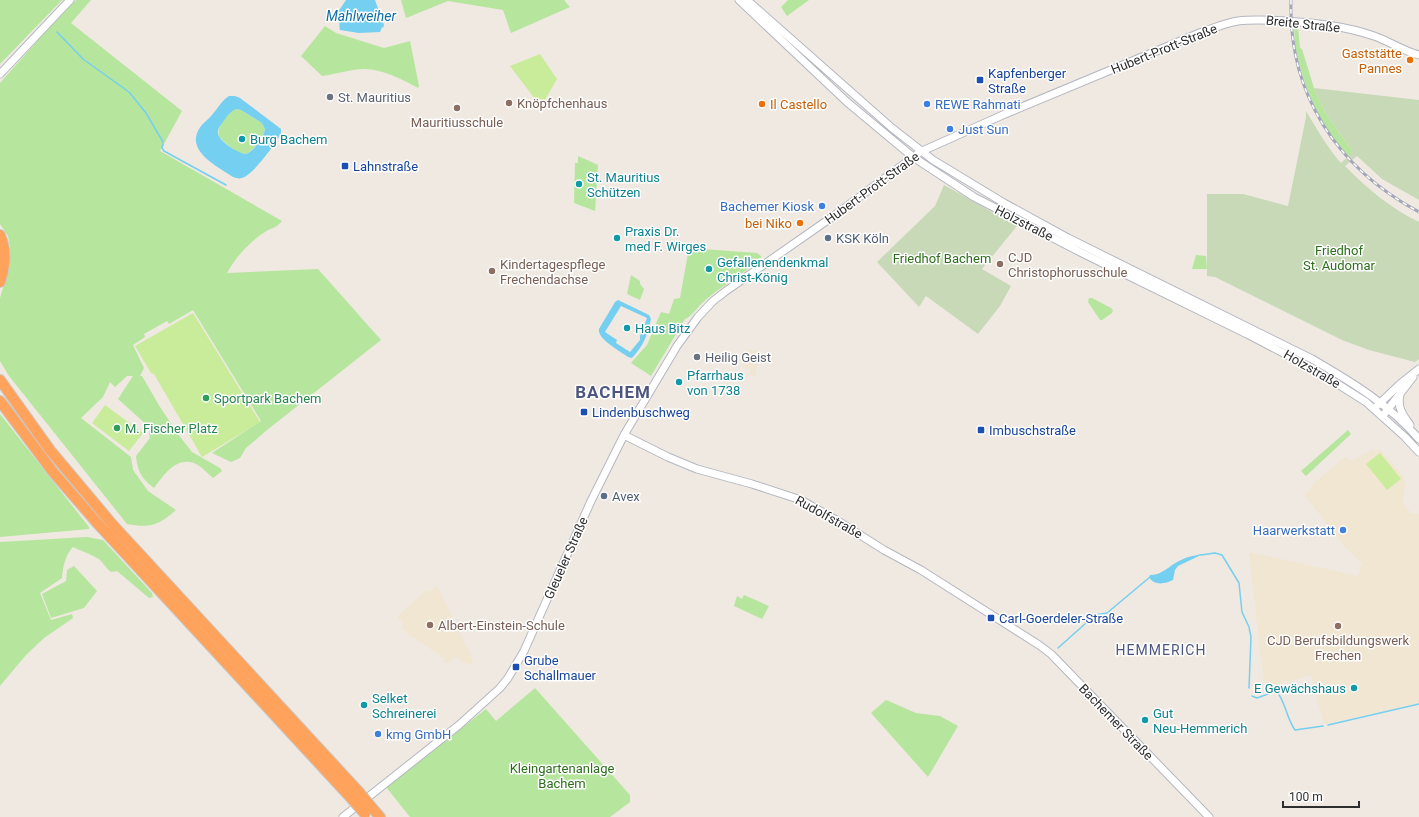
<svg xmlns="http://www.w3.org/2000/svg" width="1419" height="817" viewBox="0 0 1419 817" font-family="Roboto,sans-serif">
	<style>
		.education { fill: #f0e6d1 }
		.green { fill: #b6e59e }
		.cemetery { fill: #c8d9b8 }
		.pitch { fill: #c9ec9a }
		.water { fill: #75cff0; fill-rule: evenodd }
		.lines { fill: none; stroke-linecap: round; stroke-linejoin: round }
		.stream { stroke: #75cff0; stroke-width: 1.5 }
		.secondary-casing { stroke: #b4b7c1; stroke-width: 9 }
		.highway-casing { stroke: #c9c9c9; stroke-width: 12 }
		.secondary { stroke: #fff; stroke-width: 7 }
		.highway { stroke: #ffa35c; stroke-width: 10 }
		.rail-casing { stroke: #a3a6b8; stroke-width: 3 }
		.rail { stroke: #fff; stroke-width: 1.5; stroke-dasharray: 4.5; stroke-linecap: butt }
		.highway-bridge-casing { stroke: #c9c9c9; stroke-width: 12; stroke-linecap: butt }
		.highway-bridge { stroke: #ffa35c; stroke-width: 10 }
		.food-dot { fill: #e8710a; stroke: #fff; stroke-width: 1.5 }
		.transit-dot { fill: #1a4fb4; stroke: #fff; stroke-width: 1.5 }
		.worship-dot { fill: #6b7280; stroke: #fff; stroke-width: 1.5 }
		.education-dot { fill: #8d6e63; stroke: #fff; stroke-width: 1.5 }
		.shop-dot { fill: #3f7fe0; stroke: #fff; stroke-width: 1.5 }
		.culture-dot { fill: #0f9aa8; stroke: #fff; stroke-width: 1.5 }
		.service-dot { fill: #5c6f8a; stroke: #fff; stroke-width: 1.5 }
		.leisure-dot { fill: #2e9e5b; stroke: #fff; stroke-width: 1.5 }
		.labels { text-anchor: middle; dominant-baseline: central; stroke-width: 3; stroke-linejoin: round; paint-order: stroke }
		.street-label { font-size: 13px; fill: #2e2e2e; stroke: #fff }
		.food-label { font-size: 13px; fill: #c56008; stroke: #fff; text-anchor: end }
		.transit-label { font-size: 13px; fill: #164399; stroke: #fff; text-anchor: start }
		.worship-label { font-size: 13px; fill: #5b616d; stroke: #fff; text-anchor: start }
		.education-label { font-size: 13px; fill: #785e54; stroke: #fff; text-anchor: start }
		.shop-label { font-size: 13px; fill: #366cbe; stroke: #fff; text-anchor: start }
		.culture-label { font-size: 13px; fill: #0d838f; stroke: #fff; text-anchor: start }
		.service-label { font-size: 13px; fill: #4e5e75; stroke: #fff; text-anchor: start }
		.park-label { font-size: 13px; fill: #2c6e1b; stroke: #fff }
		.leisure-label { font-size: 13px; fill: #27864d; stroke: #fff; text-anchor: start }
		.water-label { font-size: 14px; font-style: italic; fill: #0d6fa3; stroke: #fff }
		.neighbourhood-label { font-size: 14px; letter-spacing: 1px; fill: #4d5680; stroke: #fff }
		.district-label { font-size: 17px; font-weight: bold; letter-spacing: 1px; fill: #4d5680; stroke: #fff }
	</style>
	<rect width="100%" height="100%" fill="#efe9e1"/>
	<path class="education" d="M749 349 758 351 756 358 759 359 755 376 749 375 750 369 743 368 744 363H746Z
		M1373 449 1375 452 1380 449 1403 476 1405 485 1403 503 1411 513 1419 514V703L1324 724 1311 675 1267 688 1263 676 1249 552 1358 576 1362 563 1344 546 1304 494 1310 490 1313 484 1345 457 1352 461Z
		M437 585 473 660 471 665 461 661 456 657 449 663 444 662 445 659 413 637 412 638 401 627 404 624 397 617 427 589 430 592Z"/>
	<path class="green" d="M0 0H62L0 64Z
		M76 0H91L71 23 182 111 160 151 282 221C274 230 274 226 265 232 249 242 236 257 227 273L318 269 381 340 267 430 246 448 240 458 231 462 212 453 261 421 193 310 169 324 167 321 144 334 145 337 133 345 144 368 140 376H142L160 407 181 438 192 452 220 468 222 471 213 478C207 473 199 463 190 462 174 459 162 477 154 488 141 478 138 472 136 456L150 438 148 426 118 399 133 376H127L115 387 110 382 103 397 81 418 131 457 133 470 148 491 176 510C158 526 150 528 127 524L9 376 0 361V298L9 267 10 247 8 236 0 224V83L48 29Z
		M401 0H564L570 7 511 33 503 10 448 1 406 18Z
		M788 0H809L787 16 781 7Z
		M325 26 336 33 384 48 410 41 419 86 418 88C402 79 380 68 362 69 348 70 335 74 322 76L301 56Z
		M1294 26 1298 27 1300 48 1302 49 1314 88 1325 112 1353 152 1349 156C1321 129 1304 88 1296 50 1294 42 1295 34 1294 26Z
		M237 109 241 110 262 123 265 129C264 137 254 150 246 154 236 154 226 143 219 137 216 127 227 112 237 109Z
		M578 156 598 165 595 211 574 203 575 163H578Z
		M689 248 757 253 761 256V258C743 275 719 287 701 304 696 309 691 317 685 319L651 376 631 363 647 345 661 312 669 314 674 299 680 298Z
		M1196 255 1206 256 1207 269H1192Z
		M631 275 640 281V284L644 289 640 300 627 294Z
		M1089 298H1092L1111 308 1113 310 1112 313 1102 320H1100L1088 302Z
		M0 414 89 527V529L0 537Z
		M1348 430 1351 434 1306 476 1301 471Z
		M87 537 103 540 152 593 153 597 149 598 117 571 111 572C105 568 103 561 97 558 89 553 81 551 73 547 65 555 63 567 62 578L40 593 51 620 72 614 73 618 44 638 26 655 0 686V542Z
		M74 566 97 591 84 608 51 618 42 594 66 581 67 570Z
		M744 595 769 606 762 619 734 606 737 596 742 599Z
		M535 688 630 795V802L610 817H410L386 787 486 709 496 721Z
		M886 700 916 713 940 716 958 726 928 777 871 713Z"/>
	<path class="cemetery" d="M1314 88 1419 100V200L1382 179 1357 156 1345 166C1367 188 1391 209 1419 222V359L1415 362 1369 350 1342 340 1215 277 1207 276V194H1243L1288 206 1306 117V111C1317 129 1327 147 1341 163L1353 152 1325 112Z
		M944 185 1017 226 982 269 1011 286 1000 306 978 334 926 296 919 307 877 262 935 206Z"/>
	<path class="pitch" d="M540 54 557 79 541 107 510 66Z
		M193 313 260 422 202 457 154 374 151 373 135 346Z
		M105 405 143 433 129 451 92 423Z
		M1380 453 1401 479 1387 490 1366 464Z"/>
	<path class="water" d="M346 0H375L384 25 383 28 382 27 380 32 359 33 340 30C338 24 342 15 337 10L340 9Z
		M229 96H235L240 98 281 129V134C273 146 255 173 242 178 239 179 236 178 233 177 217 166 183 150 201 126 204 122 209 119 212 115 218 108 222 100 229 96ZM237 109 241 110 262 123 265 129C264 137 254 151 246 154 239 154 219 141 218 134 217 128 222 124 225 119 228 115 231 111 237 109Z
		M618 300 649 315 651 319C647 336 644 345 632 358L628 357C620 351 597 339 599 329L615 302ZM621 306 647 318 640 336V340L630 352 616 343 617 340 605 332Z
		M1201 554H1202L1201 555 1178 566 1175 570 1173 580C1165 584 1154 586 1149 577L1150 575C1161 576 1170 565 1179 561 1186 557 1193 556 1201 554Z"/>
	<g class="lines">
		<path class="stream" d="M57 32 83 59 129 92 146 113 163 142
			M163 144 162 148 164 151 226 185
			M1201 555 1215 553 1222 555 1239 583 1242 612 1249 627 1251 637 1249 688
			M1058 648 1095 615 1107 613 1150 577
			M1252 696 1257 698 1276 691C1285 699 1286 718 1295 730L1323 726
			M1328 725 1419 704"/>
		<defs>
			<path id="secondary" d="M739 0 847 102 913 157 974 197 1082 253 1247 334 1314 369 1366 402 1405 437 1419 452
				M747 0 892 128 933 160 1004 203 1068 238 1312 359C1350 381 1390 405 1419 439
				M0 74 70 0
				M1400 395C1397 408 1403 415 1410 425
				M1377 406 1400 384 1419 369
				M1385 413 1413 377
				M624 435 668 457 697 469 752 484 801 500 838 521 884 550 921 570 1039 645 1051 654 1209 817
				M343 817 459 725 500 688 508 678 524 651 591 501 624 435 677 346 698 317 713 301 726 291 835 215 920 152 1005 114 1202 32C1214 28 1225 23 1238 21 1254 19 1270 20 1286 21 1316 23 1345 26 1374 36 1389 41 1403 51 1419 55"/>
			<path id="highway" d="M0 235C7 251 5 266 0 282
				M0 380 50 450 112 524 359 792
				M0 401 53 472 98 524 351 798
				M373 809 380 817"/>
		</defs>
		<use href="#secondary" class="secondary-casing"/>
		<use href="#highway" class="highway-casing"/>
		<use href="#secondary" class="secondary"/>
		<use href="#highway" class="highway"/>
		<defs>
			<path id="rail" d="M1291 0C1288 94 1337 168 1419 212"/>
		</defs>
		<use href="#rail" class="rail-casing"/>
		<use href="#rail" class="rail"/>
		<defs>
			<path id="highway-bridge" d="M359 792 373 809
				M351 798 365 814"/>
		</defs>
		<use href="#highway-bridge" class="highway-bridge-casing"/>
		<use href="#highway-bridge" class="highway-bridge"/>
	</g>
	<g class="food-dot">
		<circle cx="1410" cy="60" r="4"/>
		<circle cx="762" cy="104" r="4"/>
		<circle cx="800" cy="223" r="4"/>
	</g>
	<g class="transit-dot">
		<rect x="976" y="76" width="8" height="8" rx="2"/>
		<rect x="341" y="162" width="8" height="8" rx="2"/>
		<rect x="580" y="408" width="8" height="8" rx="2"/>
		<rect x="977" y="426" width="8" height="8" rx="2"/>
		<rect x="987" y="614" width="8" height="8" rx="2"/>
		<rect x="512" y="663" width="8" height="8" rx="2"/>
	</g>
	<g class="worship-dot">
		<circle cx="330" cy="97" r="4"/>
		<circle cx="697" cy="357" r="4"/>
	</g>
	<g class="education-dot">
		<circle cx="509" cy="103" r="4"/>
		<circle cx="457" cy="108" r="4"/>
		<circle cx="1000" cy="264" r="4"/>
		<circle cx="492" cy="271" r="4"/>
		<circle cx="430" cy="625" r="4"/>
		<circle cx="1338" cy="626" r="4"/>
	</g>
	<g class="shop-dot">
		<circle cx="927" cy="104" r="4"/>
		<circle cx="950" cy="129" r="4"/>
		<circle cx="822" cy="206" r="4"/>
		<circle cx="1343" cy="530" r="4"/>
		<circle cx="378" cy="734" r="4"/>
	</g>
	<g class="culture-dot">
		<circle cx="242" cy="139" r="4"/>
		<circle cx="579" cy="184" r="4"/>
		<circle cx="617" cy="238" r="4"/>
		<circle cx="709" cy="269" r="4"/>
		<circle cx="627" cy="328" r="4"/>
		<circle cx="679" cy="382" r="4"/>
		<circle cx="1354" cy="688" r="4"/>
		<circle cx="364" cy="705" r="4"/>
		<circle cx="1145" cy="720" r="4"/>
	</g>
	<g class="service-dot">
		<circle cx="828" cy="238" r="4"/>
		<circle cx="604" cy="496" r="4"/>
	</g>
	<g class="leisure-dot">
		<circle cx="206" cy="398" r="4"/>
		<circle cx="117" cy="428" r="4"/>
	</g>
	<g class="labels">
		<g class="street-label">
			<text transform="translate(1303 24) rotate(6)">Breite Straße</text>
			<text transform="translate(1164 49) rotate(-22)">Hubert-Prott-Straße</text>
			<text transform="translate(872 188) rotate(-36)">Hubert-Prott-Straße</text>
			<text transform="translate(1024 223) rotate(27)">Holzstraße</text>
			<text transform="translate(1312 369) rotate(30)">Holzstraße</text>
			<text transform="translate(829 517) rotate(29)">Rudolfstraße</text>
			<text transform="translate(566 558) rotate(-66)">Gleueler Straße</text>
			<text transform="translate(1116 722) rotate(46)">Bachemer Straße</text>
		</g>
		<g class="food-label">
			<text x="1402" y="53">Gaststätte<tspan x="1402" dy="15">Pannes</tspan></text>
			<text x="770" y="104" text-anchor="start">Il Castello</text>
			<text x="792" y="223">bei Niko</text>
		</g>
		<g class="transit-label">
			<text x="988" y="73">Kapfenberger<tspan x="988" dy="15">Straße</tspan></text>
			<text x="353" y="166">Lahnstraße</text>
			<text x="592" y="412">Lindenbuschweg</text>
			<text x="989" y="430">Imbuschstraße</text>
			<text x="999" y="618">Carl-Goerdeler-Straße</text>
			<text x="524" y="660">Grube<tspan x="524" dy="15">Schallmauer</tspan></text>
		</g>
		<g class="worship-label">
			<text x="338" y="97">St. Mauritius</text>
			<text x="705" y="357">Heilig Geist</text>
		</g>
		<g class="education-label">
			<text x="517" y="103">Knöpfchenhaus</text>
			<text x="457" y="122" text-anchor="middle">Mauritiusschule</text>
			<text x="1008" y="257">CJD<tspan x="1008" dy="15">Christophorusschule</tspan></text>
			<text x="500" y="264">Kindertagespflege<tspan x="500" dy="15">Frechendachse</tspan></text>
			<text x="438" y="625">Albert-Einstein-Schule</text>
			<text x="1338" y="640" text-anchor="middle">CJD Berufsbildungswerk<tspan x="1338" dy="15">Frechen</tspan></text>
		</g>
		<g class="shop-label">
			<text x="935" y="104">REWE Rahmati</text>
			<text x="958" y="129">Just Sun</text>
			<text x="814" y="206" text-anchor="end">Bachemer Kiosk</text>
			<text x="1335" y="530" text-anchor="end">Haarwerkstatt</text>
			<text x="386" y="734">kmg GmbH</text>
		</g>
		<g class="culture-label">
			<text x="250" y="139">Burg Bachem</text>
			<text x="587" y="177">St. Mauritius<tspan x="587" dy="15">Schützen</tspan></text>
			<text x="625" y="231">Praxis Dr.<tspan x="625" dy="15">med F. Wirges</tspan></text>
			<text x="717" y="262">Gefallenendenkmal<tspan x="717" dy="15">Christ-König</tspan></text>
			<text x="635" y="328">Haus Bitz</text>
			<text x="687" y="375">Pfarrhaus<tspan x="687" dy="15">von 1738</tspan></text>
			<text x="1346" y="688" text-anchor="end">E Gewächshaus</text>
			<text x="372" y="698">Selket<tspan x="372" dy="15">Schreinerei</tspan></text>
			<text x="1153" y="713">Gut<tspan x="1153" dy="15">Neu-Hemmerich</tspan></text>
		</g>
		<g class="service-label">
			<text x="836" y="238">KSK Köln</text>
			<text x="612" y="496">Avex</text>
		</g>
		<g class="park-label">
			<text x="1339" y="250">Friedhof<tspan x="1339" dy="15">St. Audomar</tspan></text>
			<text x="942" y="258">Friedhof Bachem</text>
			<text x="562" y="768">Kleingartenanlage<tspan x="562" dy="15">Bachem</tspan></text>
		</g>
		<g class="leisure-label">
			<text x="214" y="398">Sportpark Bachem</text>
			<text x="125" y="428">M. Fischer Platz</text>
		</g>
		<g class="water-label">
			<text x="361" y="16">Mahlweiher</text>
		</g>
		<g class="neighbourhood-label">
			<text x="1161" y="650">HEMMERICH</text>
		</g>
		<g class="district-label">
			<text x="613" y="392">BACHEM</text>
		</g>
	</g>
	<path d="M1283 801v6h76v-6" fill="none" stroke="#2e2e2e" stroke-width="2"/>
	<text x="1289" y="801" font-size="12" fill="#2e2e2e" stroke="#ffffff" stroke-width="3" paint-order="stroke">100 m</text>
</svg>
